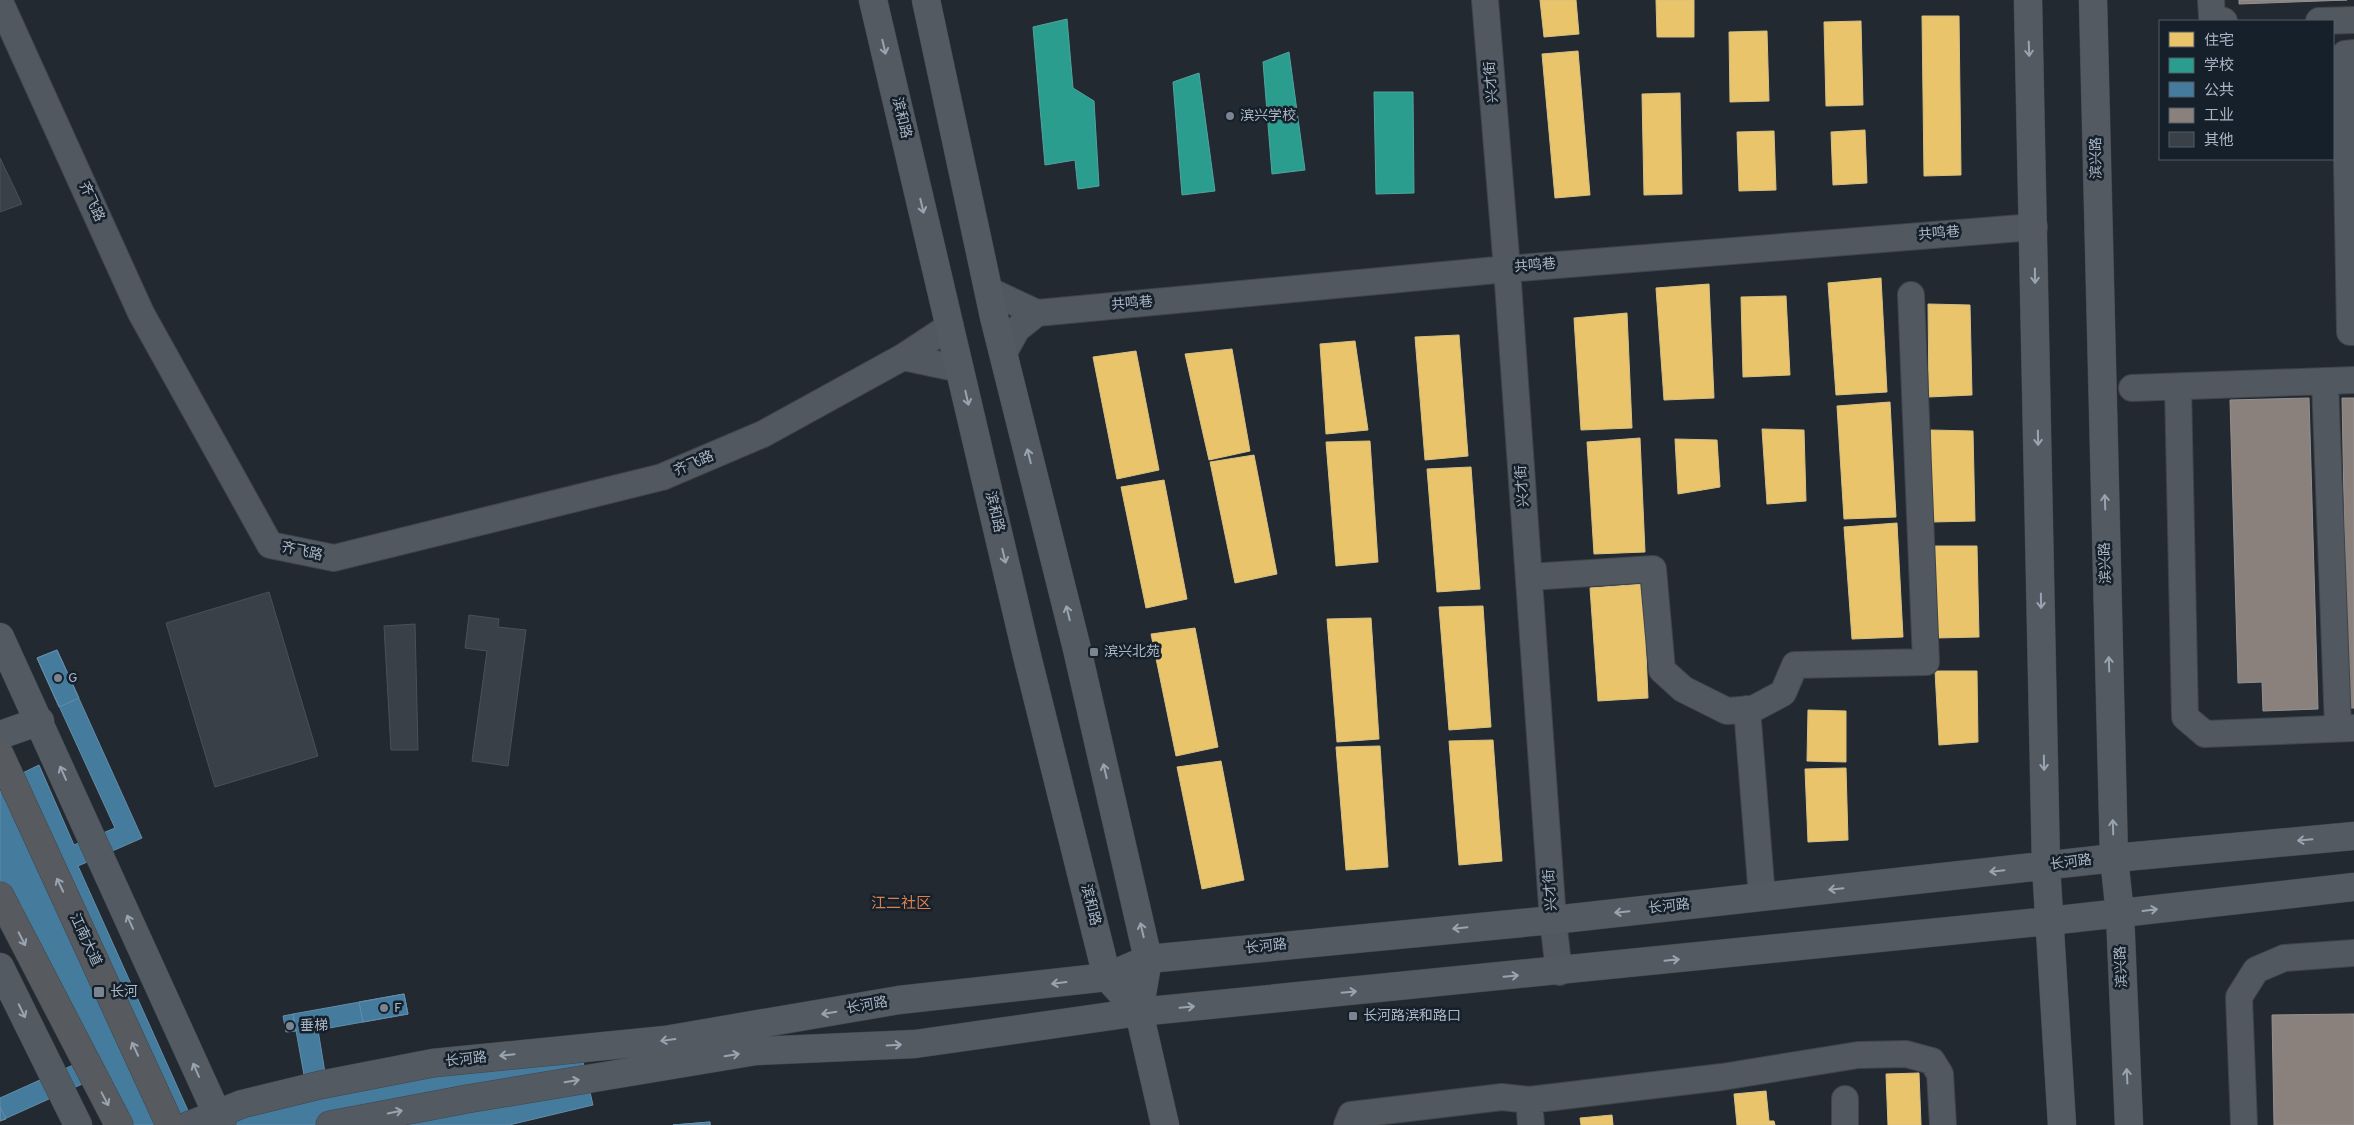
<svg xmlns="http://www.w3.org/2000/svg" width="2354" height="1125" viewBox="0 0 2354 1125" font-family="Overpass,'Noto Sans SC',sans-serif">
	<style>
		.homes { fill: #e9c46a; stroke: #d6c085 }
		.schools { fill: #2a9d8f; stroke: #50a49f }
		.public { fill: #457b9d; stroke: #638da9 }
		.industry { fill: #8a817c; stroke: #939192 }
		.building { fill: #3a4047; stroke: #4a5058 }
		.lines { fill: none; stroke-linecap: round; stroke-linejoin: round }
		.minor-casing { stroke: #3f444a; stroke-width: 28 }
		.major-casing { stroke: #40464e; stroke-width: 29 }
		.highway-casing { stroke: #3f454c; stroke-width: 29 }
		.minor { stroke: #515860; stroke-width: 26 }
		.major { stroke: #545a61; stroke-width: 28 }
		.highway { stroke: #575b5f; stroke-width: 28 }
		.oneway { stroke: #98a4b1 }
		.oneway2 { stroke: #99a4b1 }
		.poi-dot { fill: #7a8591; stroke: #16202b; stroke-width: 2 }
		.labels { text-anchor: middle; dominant-baseline: central; stroke-width: 5; stroke-linejoin: round; paint-order: stroke }
		.street-label { font-size: 14px; fill: #a9b6c5; stroke: #16202b }
		.poi-label { font-size: 14px; fill: #a9b6c5; stroke: #16202b; text-anchor: start }
		.neighbourhood-label { font-size: 15px; fill: #dc804d; stroke: #16202b }
	</style>
	<rect width="100%" height="100%" fill="#232930"/>
	<path class="homes" d="M1540 0H1576L1579 34 1544 37Z
		M1656 0H1694V37H1657Z
		M1922 16H1959L1961 175 1924 176Z
		M1861 21 1863 105 1826 106 1824 22Z
		M1767 31 1769 101 1730 102 1729 32Z
		M1578 51 1590 195 1555 198 1542 54Z
		M1680 93 1682 194 1644 195 1642 94Z
		M1865 130 1867 183 1833 185 1831 132Z
		M1774 131 1776 190 1739 191 1737 132Z
		M1881 278 1887 392 1836 395 1828 283Z
		M1709 284 1714 398 1664 400 1656 288Z
		M1786 296 1790 375 1743 377 1741 297Z
		M1928 304 1970 305 1972 395 1929 397Z
		M1627 313 1632 428 1581 430 1574 318Z
		M1459 335 1468 456 1425 460 1415 337Z
		M1355 341 1368 430 1326 434 1320 344Z
		M1232 349 1250 451 1209 460 1185 354Z
		M1136 351 1159 470 1117 479 1093 357Z
		M1890 402 1896 517 1844 519 1837 406Z
		M1762 429 1804 430 1806 501 1767 504Z
		M1931 430 1973 431 1975 521 1932 522Z
		M1640 438 1645 552 1594 554 1587 442Z
		M1675 439 1717 440 1720 487 1678 494Z
		M1370 441 1378 562 1336 566 1326 442Z
		M1254 455 1277 574 1235 583 1210 462Z
		M1471 467 1480 589 1437 592 1427 469Z
		M1164 480 1187 599 1146 608 1121 487Z
		M1897 523 1903 637 1852 639 1844 527Z
		M1934 546H1977L1979 637 1936 638Z
		M1643 584 1648 698 1598 701 1590 588Z
		M1483 606 1491 727 1449 730 1439 607Z
		M1371 618 1379 739 1337 742 1327 619Z
		M1195 628 1218 747 1176 756 1151 634Z
		M1935 671H1977L1978 742 1939 745Z
		M1808 710 1846 711V762L1807 761Z
		M1493 740 1502 861 1459 865 1449 741Z
		M1380 746 1388 867 1346 870 1336 747Z
		M1221 761 1244 880 1202 889 1177 767Z
		M1846 768 1848 840 1808 842 1805 769Z
		M1919 1073 1921 1125H1888L1886 1074Z
		M1766 1091 1769 1121H1774L1775 1125H1737L1734 1094Z
		M1612 1115 1613 1125H1581L1580 1118Z"/>
	<path class="schools" d="M1067 19 1073 88 1094 101 1099 186 1078 189 1075 160 1045 165 1033 27Z
		M1289 52 1305 170 1272 174 1263 62Z
		M1199 73 1215 191 1182 195 1173 82Z
		M1374 92H1413L1414 193 1376 194Z"/>
	<path class="public" d="M57 650 142 838 78 866 194 1124 308 1097 293 1014 404 994 408 1014 318 1030 328 1091 578 1040 593 1105 509 1125H121L100 1076 0 1121V1098L91 1057 20 903 0 912V784L39 765 74 845 115 828 37 658Z
		M57 650 79 698 59 707 37 658Z
		M404 994 408 1014 363 1022 359 1002Z
		M293 1014 296 1031 286 1032 283 1016Z
		M0 1107 6 1119 0 1121Z
		M710 1122V1125H673Z
		M710 1122V1125H673Z"/>
	<path class="industry" d="M2239 0H2347L2239 4Z
		M2309 398 2318 709 2263 711 2262 682 2238 683 2230 400Z
		M2342 398H2354V708H2348Z
		M2354 1014V1125H2274L2272 1015Z"/>
	<path class="building" d="M0 158 22 204 0 212Z
		M269 592 318 756 215 787 166 623Z
		M469 615 499 619 498 627 526 630 508 766 472 761 487 651 465 648Z
		M415 624 418 750H391L384 626Z"/>
	<g class="lines">
		<defs>
			<path id="minor" d="M1485 0 1507 269 1553 920 1559 972
				M2211 0 2212 17 2224 21
				M0 2 141 313 270 545 334 558 662 477 763 434 903 357 950 326
				M2319 21 2354 20
				M2354 53 2345 54 2350 332H2354
				M988 290 1037 313 1507 269 2034 227
				M1003 354 1017 329 1037 313
				M903 357 960 369
				M2325 381 2338 728
				M2178 387 2185 717 2205 734 2354 728
				M2132 388 2354 380
				M1529 577 1653 569 1662 670 1683 689 1727 711 1753 709 1783 693 1795 665 1926 662 1911 295
				M1747 709 1762 897
				M1529 1100 1531 1125
				M1347 1125 1351 1115 1502 1097 1529 1100 1722 1077 1858 1055 1906 1054 1932 1061 1940 1074 1943 1125
				M1845 1125V1099
				M2244 1125 2239 997 2256 970 2284 958 2354 953"/>
			<path id="major" d="M873 0 1027 656 1107 977 1139 1012
				M926 0 994 317 1077 649 1148 959 1139 1012 1165 1125
				M2028 0 2046 866 2062 1125
				M2093 0 2114 858 2120 914 2129 1125
				M0 637 222 1125
				M0 735 40 721
				M0 967 78 1125
				M190 1125 242 1104 320 1085 433 1063 665 1040 899 1000 1107 977 1148 959 1553 920 2114 858 2354 836
				M330 1125 467 1099 756 1051 915 1044 1139 1012 2049 921 2354 887"/>
			<path id="highway" d="M0 755 170 1125
				M0 896 119 1125"/>
		</defs>
		<use href="#minor" class="minor-casing"/>
		<use href="#major" class="major-casing"/>
		<use href="#highway" class="highway-casing"/>
		<use href="#minor" class="minor"/>
		<use href="#major" class="major"/>
		<use href="#highway" class="highway"/>
	</g>
	<defs><path id="oneway-shaft" d="M-6 0H5M1.5-3L5.5 0L1.5 3" fill="none" stroke-width="1.6" stroke-linecap="round" stroke-linejoin="round" transform="scale(1.25)"/></defs>
	<g class="oneway">
		<use href="#oneway-shaft" transform="translate(884 47) rotate(77)"/>
		<use href="#oneway-shaft" transform="translate(2029 49) rotate(88)"/>
		<use href="#oneway-shaft" transform="translate(922 206) rotate(77)"/>
		<use href="#oneway-shaft" transform="translate(2035 276) rotate(89)"/>
		<use href="#oneway-shaft" transform="translate(967 398) rotate(77)"/>
		<use href="#oneway-shaft" transform="translate(2038 438) rotate(89)"/>
		<use href="#oneway-shaft" transform="translate(1029 456) rotate(-104)"/>
		<use href="#oneway-shaft" transform="translate(2105 502) rotate(-92)"/>
		<use href="#oneway-shaft" transform="translate(1004 556) rotate(77)"/>
		<use href="#oneway-shaft" transform="translate(2041 601) rotate(89)"/>
		<use href="#oneway-shaft" transform="translate(1068 613) rotate(-104)"/>
		<use href="#oneway-shaft" transform="translate(2109 664) rotate(-92)"/>
		<use href="#oneway-shaft" transform="translate(2044 763) rotate(89)"/>
		<use href="#oneway-shaft" transform="translate(1105 771) rotate(-103)"/>
		<use href="#oneway-shaft" transform="translate(63 773) rotate(-114)"/>
		<use href="#oneway-shaft" transform="translate(2113 827) rotate(-92)"/>
		<use href="#oneway-shaft" transform="translate(2305 840) rotate(175)"/>
		<use href="#oneway-shaft" transform="translate(1997 871) rotate(174)"/>
		<use href="#oneway-shaft" transform="translate(1836 889) rotate(174)"/>
		<use href="#oneway-shaft" transform="translate(2150 910) rotate(-7)"/>
		<use href="#oneway-shaft" transform="translate(1622 912) rotate(174)"/>
		<use href="#oneway-shaft" transform="translate(130 922) rotate(-114)"/>
		<use href="#oneway-shaft" transform="translate(1460 928) rotate(174)"/>
		<use href="#oneway-shaft" transform="translate(1142 930) rotate(-103)"/>
		<use href="#oneway-shaft" transform="translate(1672 960) rotate(-6)"/>
		<use href="#oneway-shaft" transform="translate(1511 976) rotate(-5)"/>
		<use href="#oneway-shaft" transform="translate(1059 983) rotate(173)"/>
		<use href="#oneway-shaft" transform="translate(1349 992) rotate(-5)"/>
		<use href="#oneway-shaft" transform="translate(1187 1007) rotate(-5)"/>
		<use href="#oneway-shaft" transform="translate(22 1011) rotate(64)"/>
		<use href="#oneway-shaft" transform="translate(829 1013) rotate(170)"/>
		<use href="#oneway-shaft" transform="translate(668 1040) rotate(172)"/>
		<use href="#oneway-shaft" transform="translate(894 1045) rotate(-3)"/>
		<use href="#oneway-shaft" transform="translate(507 1055) rotate(174)"/>
		<use href="#oneway-shaft" transform="translate(732 1055) rotate(-9)"/>
		<use href="#oneway-shaft" transform="translate(196 1070) rotate(-114)"/>
		<use href="#oneway-shaft" transform="translate(2127 1076) rotate(-93)"/>
		<use href="#oneway-shaft" transform="translate(572 1081) rotate(-9)"/>
		<use href="#oneway-shaft" transform="translate(395 1112) rotate(-11)"/>
	</g>
	<g class="oneway2">
		<use href="#oneway-shaft" transform="translate(60 885) rotate(-115)"/>
		<use href="#oneway-shaft" transform="translate(22 939) rotate(63)"/>
		<use href="#oneway-shaft" transform="translate(135 1049) rotate(-115)"/>
		<use href="#oneway-shaft" transform="translate(105 1099) rotate(62)"/>
	</g>
	<g class="poi-dot">
		<circle cx="1230" cy="116" r="5"/>
		<rect x="1089" y="647" width="10" height="10" rx="2.5"/>
		<circle cx="58" cy="678" r="5"/>
		<rect x="93" y="986" width="12" height="12" rx="2.5"/>
		<circle cx="384" cy="1008" r="5"/>
		<rect x="1348" y="1011" width="10" height="10" rx="2.5"/>
		<circle cx="290" cy="1026" r="5"/>
	</g>
	<g class="labels">
		<g class="street-label">
			<text transform="translate(1492 82) rotate(-95)">兴才街</text>
			<text transform="translate(901 118) rotate(77)">滨和路</text>
			<text transform="translate(2097 158) rotate(-91)">滨兴路</text>
			<text transform="translate(91 202) rotate(66)">齐飞路</text>
			<text transform="translate(1939 234) rotate(-5)">共鸣巷</text>
			<text transform="translate(1535 266) rotate(-5)">共鸣巷</text>
			<text transform="translate(1132 304) rotate(-5)">共鸣巷</text>
			<text transform="translate(694 464) rotate(-23)">齐飞路</text>
			<text transform="translate(1523 486) rotate(-94)">兴才街</text>
			<text transform="translate(994 512) rotate(77)">滨和路</text>
			<text transform="translate(302 552) rotate(12)">齐飞路</text>
			<text transform="translate(2106 563) rotate(-92)">滨兴路</text>
			<text transform="translate(2071 863) rotate(-7)">长河路</text>
			<text transform="translate(1551 890) rotate(-94)">兴才街</text>
			<text transform="translate(1090 905) rotate(76)">滨和路</text>
			<text transform="translate(1669 907) rotate(-6)">长河路</text>
			<text transform="translate(85 940) rotate(65)">江南大道</text>
			<text transform="translate(1266 947) rotate(-6)">长河路</text>
			<text transform="translate(2122 967) rotate(-93)">滨兴路</text>
			<text transform="translate(867 1006) rotate(-10)">长河路</text>
			<text transform="translate(466 1060) rotate(-6)">长河路</text>
		</g>
		<g class="poi-label">
			<text x="1240" y="116">滨兴学校</text>
			<text x="1104" y="652">滨兴北苑</text>
			<text x="68" y="678">G</text>
			<text x="110" y="992">长河</text>
			<text x="394" y="1008">F</text>
			<text x="1363" y="1016">长河路滨和路口</text>
			<text x="300" y="1026">垂梯</text>
		</g>
		<g class="neighbourhood-label">
			<text x="901" y="904">江二社区</text>
		</g>
	</g>
	<rect x="2159" y="20" width="175" height="140" fill="#16202b" stroke="#515c69"/>
	<rect x="2169" y="32" width="25" height="15" fill="#e9c46a" stroke="#515c69"/>
	<text x="2204" y="45" font-size="15" fill="#a9b6c5">住宅</text>
	<rect x="2169" y="58" width="25" height="15" fill="#2a9d8f" stroke="#515c69"/>
	<text x="2204" y="70" font-size="15" fill="#a9b6c5">学校</text>
	<rect x="2169" y="82" width="25" height="15" fill="#457b9d" stroke="#515c69"/>
	<text x="2204" y="95" font-size="15" fill="#a9b6c5">公共</text>
	<rect x="2169" y="108" width="25" height="15" fill="#8a817c" stroke="#515c69"/>
	<text x="2204" y="120" font-size="15" fill="#a9b6c5">工业</text>
	<rect x="2169" y="132" width="25" height="15" fill="#3a4047" stroke="#515c69"/>
	<text x="2204" y="145" font-size="15" fill="#a9b6c5">其他</text>
</svg>
